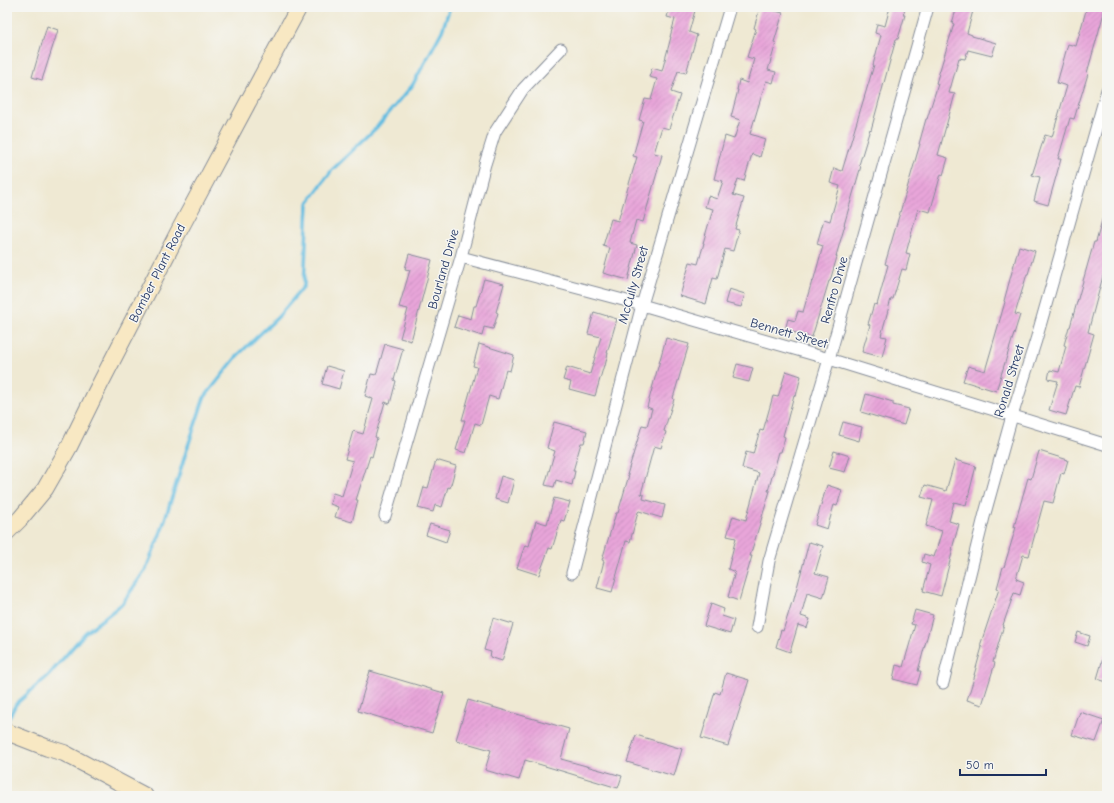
<svg xmlns="http://www.w3.org/2000/svg" width="1114" height="803" viewBox="0 0 1114 803" font-family="'Comic Neue',sans-serif">
	<style>
		.lines { fill: none; stroke-linecap: round; stroke-linejoin: round }
		.stream { stroke: #63bde1; stroke-width: 3.5 }
		.building { fill: url(#building-hatch) }
		.street-casing { stroke: #858c98; stroke-width: 13 }
		.secondary-casing { stroke: #858c98; stroke-width: 18 }
		.street { stroke: #fff; stroke-width: 11 }
		.secondary { stroke: #f8e8c3; stroke-width: 16 }
		.labels { text-anchor: middle; dominant-baseline: central; stroke-width: 3; stroke-linejoin: round; paint-order: stroke }
		.street-label { font-size: 13px; fill: #1b2f5e; stroke: #f6f6f2 }
	</style>
	<defs>
		<pattern id="building-hatch" width="6" height="6" patternUnits="userSpaceOnUse"><rect width="6" height="6" fill="#e8a5d9"/><path d="M-1 1l2-2M0 6l6-6M5 7l2-2" fill="none" stroke="#c68ebd"/></pattern>
	</defs>
	<rect width="100%" height="100%" fill="#f6f6f2"/>
	<filter id="ink" filterUnits="userSpaceOnUse"><feTurbulence type="fractalNoise" baseFrequency=".025" numOctaves="2"/><feDisplacementMap in="SourceGraphic" scale="8" xChannelSelector="R" yChannelSelector="G"/><feConvolveMatrix kernelMatrix="1 2 1 2 8 2 1 2 1" color-interpolation-filters="sRGB"/></filter>
	<filter id="wash" filterUnits="userSpaceOnUse"><feTurbulence type="fractalNoise" baseFrequency=".012" numOctaves="4" result="noise"/><feDisplacementMap in="SourceGraphic" scale="16" xChannelSelector="R" yChannelSelector="G"/><feGaussianBlur stdDeviation="0.9" result="paint"/><feColorMatrix in="noise" values="0 0 0 0 0 0 0 0 0 0 0 0 0 0 0 0 0 1.4 0 .05"/><feComposite in="paint" operator="in"/></filter>
	<g filter="url(#wash)">
		<rect width="100%" height="100%" fill="#efe9d3"/>
		<g class="lines">
			<path class="stream" d="M7 721 16 704 49 675 85 633 122 604 146 569 161 532 187 449 204 398 238 355 278 317 304 286 308 203 332 170 375 129 412 86 442 31 450 7"/>
		</g>
		<g id="blocks">
			<path class="building" d="M670 7H696L689 32 697 35 686 73 678 71 671 92 680 95 669 129 662 127 654 153 662 155 643 222 636 220 630 243 637 245 628 280 603 273 610 248 603 246 611 219 618 221 637 157 633 156 643 121 639 120 645 99 651 100 657 79 649 77 652 68 662 71 671 37H670L675 19 667 17Z
				M760 7 783 13 774 42 776 43 768 70 776 72 773 83 766 81 750 134 765 139 760 157 752 154 744 181 738 179 733 195 744 198 735 229 739 230 733 251 725 249 717 279 713 278 706 304 680 296 690 262 698 264 704 243H703L713 209 705 207 708 196 717 199 723 181 714 179 725 136 734 139 740 120 731 117 738 90H737L739 80 747 83 754 59 747 57 756 29 754 28Z
				M890 7H906L903 15H905L898 39H896L871 130 870 129 859 165 861 166 844 225H845L836 256 837 257 830 281H829L812 337 785 330 788 319 795 321 798 311 803 312 812 281 813 282 823 246 817 244 824 219 830 221 840 186 830 183 834 168 842 171 874 65H873L881 35 875 33 877 24 885 26Z
				M957 7H974L967 33 972 35V36L996 43 992 56 968 50 965 59 959 58 949 93 955 94 938 155 948 158 943 175 941 174 930 212 918 209 906 253 910 254 906 270 902 269 893 299H891L881 336 887 337 882 357 862 352 870 325 868 324 874 304 877 305 888 265 885 264 920 144H919L926 119H927L938 84 936 83 954 24 952 23Z
				M1087 7H1099L1105 9 1087 73 1088 74 1074 119 1070 118 1058 159H1061L1048 205 1034 201 1040 177 1032 175 1045 135 1052 137 1067 86 1057 83 1068 44 1076 46Z
				M47 26 58 30 42 80 32 77Z
				M1104 213H1107V261L1088 332 1094 334 1079 387 1075 386 1066 415 1049 410 1058 381 1048 379 1050 370 1059 372 1066 346 1064 345 1069 327H1070L1094 242H1096Z
				M1019 246 1035 251 1028 274H1027L1015 314 1020 315 996 391 963 381 968 366 985 371 1005 302 1004 301Z
				M409 254 432 260 411 341 400 338 408 309 399 307 410 270 405 269Z
				M484 279 504 284 496 312 498 313 493 329 484 327 482 336 454 327 458 315 471 319 474 306H476Z
				M729 289 745 294 741 307 725 303Z
				M594 312 617 319 607 353H608L605 366 604 365 595 396 569 389 571 382 563 380 567 367 590 374 601 337 588 334Z
				M666 338 689 344 673 398 674 399 664 431 666 432 661 448 654 446 641 494 644 495 643 499 665 505 662 518 639 511 638 512 630 542 626 541 612 592 597 588 604 561 602 560 616 513H618L629 475H627L642 425 647 426 652 409 647 407Z
				M385 344 403 349 394 380 396 381 390 404 385 402 375 437 377 438 372 457 370 456 356 500H358L352 522 335 517 338 507 330 504 333 493 342 496 353 461 345 459 353 431 363 434 373 399 365 396 371 374 376 375Z
				M479 344 514 355 510 371 506 370 498 399 489 396 481 425 475 423 466 453 456 450 465 420H462L477 367 473 366Z
				M737 364 753 368 749 382 733 378Z
				M327 366 344 371 339 389 322 384Z
				M786 371 801 376 796 396 794 395 783 436 785 437 781 452H779L768 491H770L750 556H752L739 601 728 597 735 572 728 569 736 538 727 536 733 516 746 520 759 473 742 468 746 452 753 454 760 430 763 431 773 396 778 397Z
				M866 394 893 402V405L909 409 904 425 861 412Z
				M554 422 587 431 584 443H581L573 471H575L572 485 556 480 554 487 545 485 555 451 547 448Z
				M843 422 862 427 859 441 839 435Z
				M834 451 850 456 845 472 829 468Z
				M1039 451 1068 460 1064 474 1061 473 1053 503 1044 501 1029 556 1023 555 1016 579 1024 582 1020 595 1014 593 1003 625H1004L993 662 995 663 982 705 967 700 975 675H974L982 647 980 646 999 589 997 588 1003 567H1004L1016 527H1014L1023 495 1028 478 1031 479Z
				M436 460 456 466 450 488 448 487 442 507 435 505 433 512 418 508 424 487 428 488Z
				M955 460 976 466 966 505 954 502 949 521 959 524 952 549H953L941 596 923 591 930 565 922 562 924 554 934 557 942 531 926 526 933 500 921 497 925 485 946 491Z
				M501 476 514 480 508 503 495 499Z
				M827 485 842 490 837 506 834 505 827 529 815 525Z
				M554 498 570 502 564 521 561 520 552 549 549 548 539 575 517 568 525 545 529 546 536 521 547 524Z
				M430 524 450 530 446 542 426 535Z
				M809 542 823 546 815 573 829 577 823 598 807 593 801 616 810 619 807 628 798 625 790 652 776 647 781 630 783 631 792 602 793 603Z
				M711 604 724 609 722 616 734 620 730 634 704 626Z
				M915 610 933 615 918 671H921L917 685 893 679 896 665 903 667 915 625 911 624Z
				M493 618 513 624 502 661 490 657 491 652 484 650Z
				M1078 632 1090 636 1087 646 1075 642Z
				M1104 655H1107V682L1097 679Z
				M370 671 444 693 432 733 358 711Z
				M726 673 749 680 728 746 701 738 715 692 720 694Z
				M468 700 569 729 561 759 622 776 618 788 525 760 519 780 485 770 491 750 456 740Z
				M1080 712 1104 720 1096 742 1072 735Z
				M636 735 682 749 674 776 627 762Z"/>
		</g>
	</g>
	<g filter="url(#ink)">
		<use href="#blocks" fill-opacity="0" stroke="#858c98" stroke-width="1"/>
		<g class="lines">
			<defs>
				<path id="street" d="M461 257 642 305 829 359 1107 445
					M385 516 461 257 485 164 495 132 523 89 561 49
					M572 573 642 305 730 7
					M757 627 769 561 829 359 928 7
					M943 683 984 517 1012 416 1036 340 1107 90"/>
				<path id="secondary" d="M7 532 20 519 45 489 69 447 96 392 181 227 299 7
					M7 732 48 748 64 753 145 796"/>
			</defs>
			<use href="#street" class="street-casing"/>
			<use href="#secondary" class="secondary-casing"/>
			<use href="#street" class="street"/>
			<use href="#secondary" class="secondary"/>
		</g>
	</g>
	<g class="labels">
		<g class="street-label">
			<text transform="translate(443 269) rotate(-74)">Bourland Drive</text>
			<text transform="translate(157 273) rotate(-63)">Bomber Plant Road</text>
			<text transform="translate(633 285) rotate(-74)">McCully Street</text>
			<text transform="translate(834 290) rotate(-74)">Renfro Drive</text>
			<text transform="translate(789 333) rotate(16)">Bennett Street</text>
			<text transform="translate(1009 381) rotate(-73)">Ronald Street</text>
		</g>
	</g>
	<rect width="1114" height="803" fill="none" stroke="#f6f6f2" stroke-width="24"/>
	<path d="M960 769v6h86v-6" fill="none" stroke="#1b2f5e" stroke-width="2"/>
	<text x="966" y="769" font-size="12" fill="#1b2f5e" stroke="#f6f6f2" stroke-width="3" paint-order="stroke">50 m</text>
</svg>
